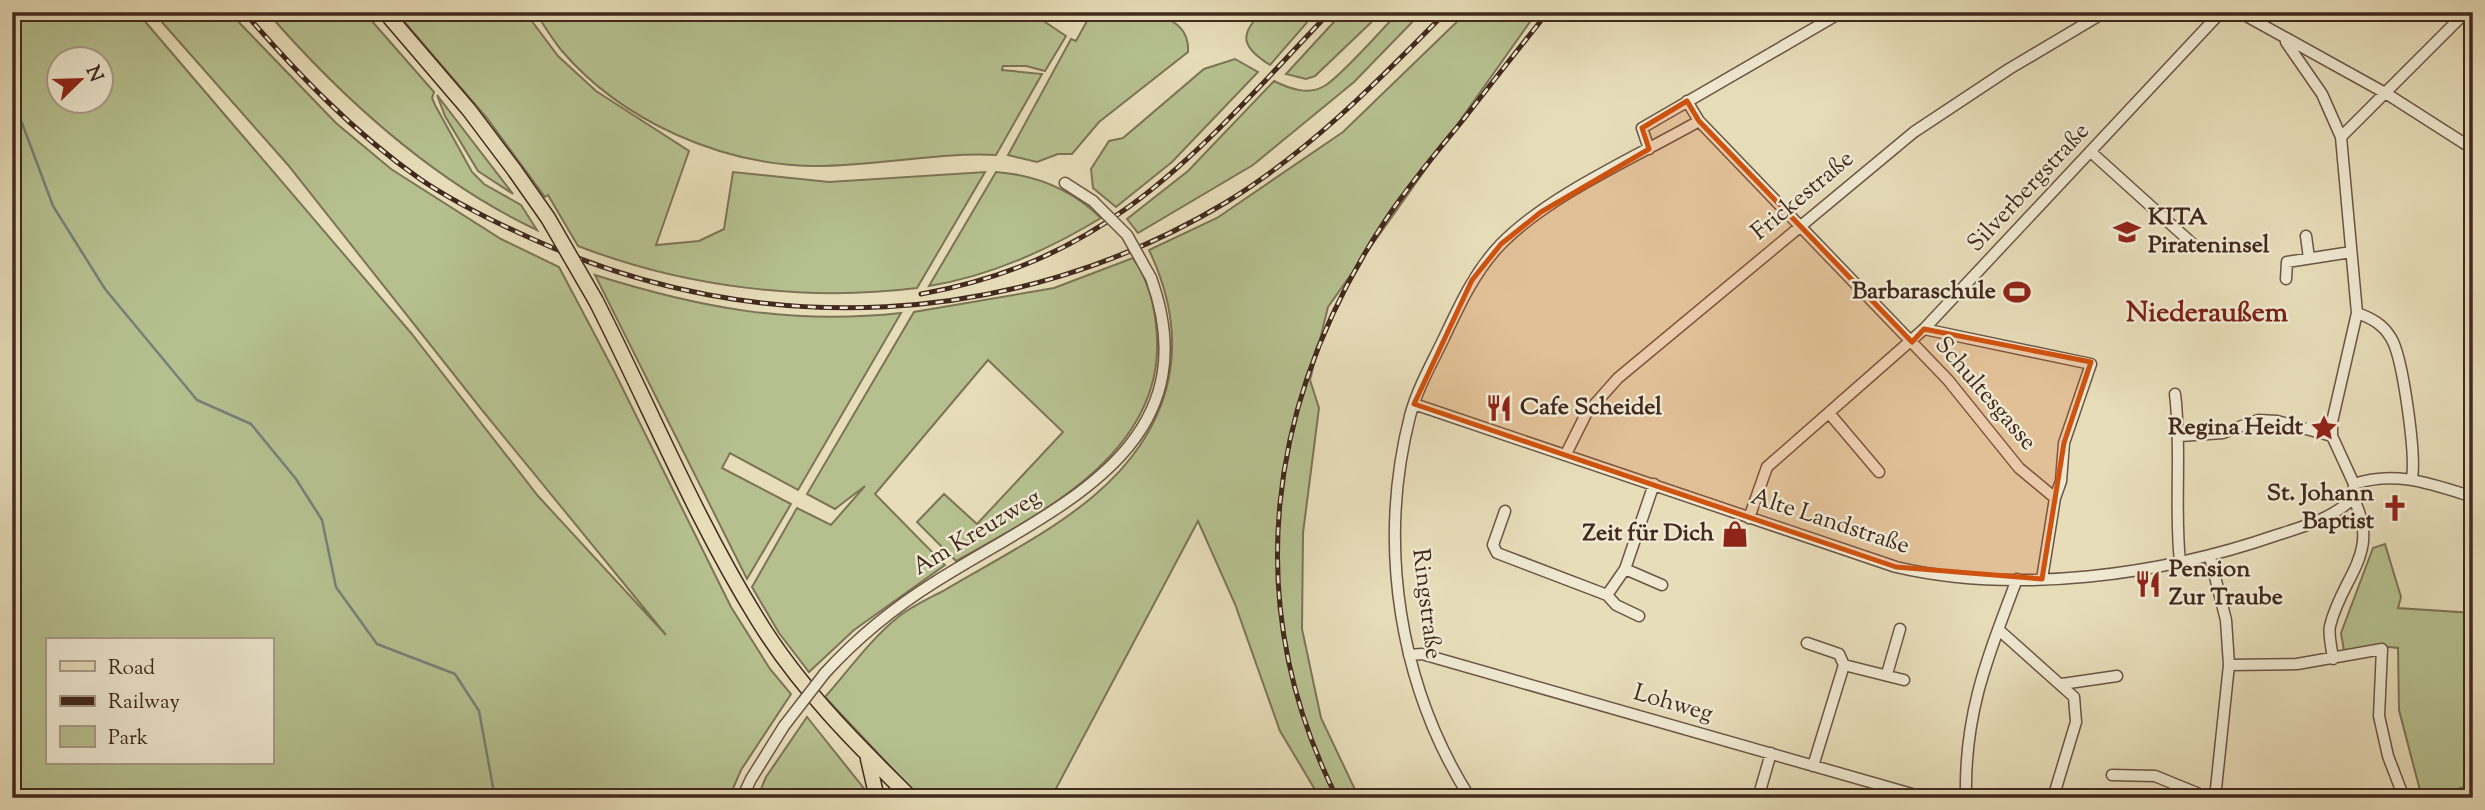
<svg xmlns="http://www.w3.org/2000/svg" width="2485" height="810" viewBox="0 0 2485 810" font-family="'Sorts Mill Goudy',serif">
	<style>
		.green { fill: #b6c08f; stroke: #7c7456; stroke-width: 2; fill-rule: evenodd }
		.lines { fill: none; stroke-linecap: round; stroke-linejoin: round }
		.stream { stroke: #76807a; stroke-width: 2.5 }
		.minor-casing { stroke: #6b5545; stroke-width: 13 }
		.major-casing { stroke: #42281e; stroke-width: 17 }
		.minor { stroke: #efe9d2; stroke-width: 10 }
		.major { stroke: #e7ddb9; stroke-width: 14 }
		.rail-casing { stroke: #42281e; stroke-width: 5 }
		.rail { stroke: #efe9d2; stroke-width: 2.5; stroke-dasharray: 8; stroke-linecap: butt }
		.minor-bridge-casing { stroke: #6b5545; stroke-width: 13; stroke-linecap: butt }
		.major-bridge-casing { stroke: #42281e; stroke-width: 17; stroke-linecap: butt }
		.minor-bridge { stroke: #efe9d2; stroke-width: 10 }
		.major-bridge { stroke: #e7ddb9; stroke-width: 14 }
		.marked { fill: #cf520f; fill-opacity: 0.2; stroke: #cf520f; stroke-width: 5; stroke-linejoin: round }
		.labels { text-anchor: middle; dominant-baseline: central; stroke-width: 5; stroke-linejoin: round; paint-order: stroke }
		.street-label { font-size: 24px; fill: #42281e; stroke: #efe9d2 }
		.poi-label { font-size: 24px; font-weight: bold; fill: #42281e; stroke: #efe9d2; text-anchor: end }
		.quarter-label { font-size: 28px; font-weight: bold; fill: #7a1f14; stroke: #efe9d2 }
	</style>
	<rect width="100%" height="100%" fill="#e7ddb9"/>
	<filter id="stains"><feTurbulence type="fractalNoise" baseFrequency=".00286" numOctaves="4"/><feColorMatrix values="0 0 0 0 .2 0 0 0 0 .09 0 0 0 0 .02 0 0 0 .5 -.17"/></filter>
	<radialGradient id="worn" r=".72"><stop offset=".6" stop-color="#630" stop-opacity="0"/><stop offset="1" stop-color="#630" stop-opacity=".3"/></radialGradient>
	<path class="green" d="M12 12H137L411 333 538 496 666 635 482 410 288 165 153 12H229L336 123 391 169 501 239 559 267 614 371 731 607 770 669 791 694 741 770 729 798H12ZM60 60H102V102H60ZM47 640H271V763H47Z
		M267 12H364L434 92 432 98 435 105 472 172 484 184 521 205 537 230C433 181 342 98 267 12Z
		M396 12H525L558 56 596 91 689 151 656 245 699 241 724 229 733 172 829 182 985 172 917 288C805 302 684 287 578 246L548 195 545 197 487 118Z
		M535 12H1030L1066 36 1045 71 1026 66H1003L1002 70 1042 74 996 155C935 152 873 167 811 166 720 164 622 121 562 51 552 39 544 25 535 12Z
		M1092 12C1122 12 1191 5 1188 52L1099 122 1072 154H1058L1037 162 1008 155 1071 39 1076 41Z
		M1263 12H1316L1270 65C1243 48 1237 35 1263 12Z
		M1343 12H1382L1315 76 1306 79 1286 74Z
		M1399 12H1422L1354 82 1253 165 1138 233 1127 219 1188 171 1274 81C1290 89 1309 96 1326 85 1346 71 1379 32 1399 12Z
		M1467 12H1537L1328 307 1310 380 1319 408 1303 533 1302 629 1321 718 1359 798H1320L1280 731 1235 604 1198 521 1051 798H920L825 697C848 671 870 640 897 618 910 607 928 599 943 591 1028 540 1137 494 1166 390 1179 342 1170 294 1149 250L1217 218 1343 132Z
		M1235 59 1258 72 1172 162 1116 207 1093 188 1091 169 1109 141 1123 138 1204 69Z
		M437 95 513 194 478 171 445 116Z
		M996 172C1037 175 1072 190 1101 218 1048 250 991 276 929 286Z
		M1133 258C1149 281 1156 311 1157 339 1162 453 1042 513 956 561L917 522 944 494 977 524 1063 432 988 360 875 494 945 565 854 630 809 672 779 633 752 587 797 508 831 525 865 486 835 509 807 494 914 312 1054 288Z
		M595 275C700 308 791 325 901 313L798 490 730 453 722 468 791 504 747 579Z
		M2385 544 2401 597 2398 608 2473 613V785L2422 798 2399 710 2398 648 2380 646 2344 651 2341 633 2373 548Z
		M807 717 866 791 868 798H757L766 777Z"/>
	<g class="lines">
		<path class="stream" d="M12 109 22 123 53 206 105 289 197 400 251 424 296 479 322 520 336 587 377 644 455 674 479 711 495 798"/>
		<defs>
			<path id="minor" d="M2239 12 2387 94 2473 149
				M2286 42 2322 94 2341 137
				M1687 101 1699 121 1948 380 2019 468 2055 498
				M1649 149 1642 128 1842 12
				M2092 153 2195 246
				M1065 183 1093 201
				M2306 236 2309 258
				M2286 279 2287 262 2351 252
				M2357 313C2371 318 2383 324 2391 338 2403 357 2416 455 2412 478
				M1924 329 2091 364 2064 443 2061 481 2055 498 2042 579
				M2175 394C2182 450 2174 506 2180 562
				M1414 404 1896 567C2016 595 2162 575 2277 535 2302 527 2334 518 2353 498L2354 484
				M1829 413 1879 472
				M2180 436 2223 433 2258 420 2277 421 2332 436
				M1566 454 1586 414 1618 378 1914 132 2009 69 2105 12
				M2354 484 2332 436V422L2357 313 2341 137 2466 12
				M2354 484C2396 470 2432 484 2473 497
				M1505 511 1493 545 1497 553 1607 595 1625 569 1654 484
				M1749 518 1767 467 1924 329 2221 12
				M2210 557 2226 620 2229 665 2215 798
				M1625 569 1662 585
				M1607 595 1616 605 1639 616
				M1999 630 2074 697 2076 722 2053 798
				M1807 643 1839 654 1844 665 1813 766
				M1409 655 1422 654 1926 798
				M2333 659C2332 649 2328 635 2330 626 2342 576 2382 553 2353 498
				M1844 665 1904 680
				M2229 665 2297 664 2382 649 2379 716 2388 756 2404 798
				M825 673C857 638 895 607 935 582 1050 509 1213 450 1151 278
				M1887 674 1900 629
				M2062 684 2117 676
				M2112 775 2155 776 2209 798
				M742 798 751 779 784 726
				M1470 798C1399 686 1377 545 1410 416 1417 389 1432 363 1444 338 1460 304 1475 271 1501 244 1550 194 1638 156 1699 121
				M1758 798 1771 753
				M1966 798C1964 713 1988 656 2017 579"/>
			<path id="major" d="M385 12 469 110 515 171
				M596 301C650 407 695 519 758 620 799 687 855 743 911 798
				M868 759 877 798"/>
		</defs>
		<use href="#minor" class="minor-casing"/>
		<use href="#major" class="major-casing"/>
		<use href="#minor" class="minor"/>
		<use href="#major" class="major"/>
		<defs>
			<path id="rail" d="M244 12C298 74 353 132 420 179 457 204 496 223 537 241 760 341 1015 329 1225 203 1310 151 1377 82 1446 12
				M921 294C1116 259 1201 147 1330 12
				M1337 798C1239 603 1267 400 1385 221 1408 186 1436 153 1463 120 1491 84 1519 48 1548 12"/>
		</defs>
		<use href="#rail" class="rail-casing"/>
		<use href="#rail" class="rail"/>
		<defs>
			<path id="minor-bridge" d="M1093 201 1127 235 1151 278
				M784 726 825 673"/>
			<path id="major-bridge" d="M515 171 548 218 596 301"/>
		</defs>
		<use href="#minor-bridge" class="minor-bridge-casing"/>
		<use href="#major-bridge" class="major-bridge-casing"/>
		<use href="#minor-bridge" class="minor-bridge"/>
		<use href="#major-bridge" class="major-bridge"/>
	</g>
	<path class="marked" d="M1687 101 1699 121 1912 342 1924 329 2091 362 2064 443 2042 579 1896 567 1414 404 1472 280 1501 244 1541 212 1649 149 1642 128Z"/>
	<defs>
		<symbol id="school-bare" viewBox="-9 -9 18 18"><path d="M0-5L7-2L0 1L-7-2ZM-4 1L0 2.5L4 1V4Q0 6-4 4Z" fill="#8f2418" stroke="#efe9d2" stroke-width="2.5" paint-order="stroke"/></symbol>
		<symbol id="stadium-bare" viewBox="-9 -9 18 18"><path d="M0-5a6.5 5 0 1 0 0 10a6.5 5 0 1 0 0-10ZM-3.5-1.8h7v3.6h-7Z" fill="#8f2418" stroke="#efe9d2" stroke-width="2.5" paint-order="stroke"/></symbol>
		<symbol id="restaurant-bare" viewBox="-9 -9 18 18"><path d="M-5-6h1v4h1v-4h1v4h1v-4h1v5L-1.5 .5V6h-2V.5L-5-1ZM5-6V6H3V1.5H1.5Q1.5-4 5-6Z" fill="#8f2418" stroke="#efe9d2" stroke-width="2.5" paint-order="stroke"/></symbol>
		<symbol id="sight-bare" viewBox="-9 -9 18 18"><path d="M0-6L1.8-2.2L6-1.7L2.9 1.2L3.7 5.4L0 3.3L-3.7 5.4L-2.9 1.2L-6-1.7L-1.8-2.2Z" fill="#8f2418" stroke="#efe9d2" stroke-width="2.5" paint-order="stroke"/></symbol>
		<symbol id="church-bare" viewBox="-9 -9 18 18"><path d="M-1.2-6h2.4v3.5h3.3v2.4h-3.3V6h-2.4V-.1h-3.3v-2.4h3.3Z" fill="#8f2418" stroke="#efe9d2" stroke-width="2.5" paint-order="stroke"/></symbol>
		<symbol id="shop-bare" viewBox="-9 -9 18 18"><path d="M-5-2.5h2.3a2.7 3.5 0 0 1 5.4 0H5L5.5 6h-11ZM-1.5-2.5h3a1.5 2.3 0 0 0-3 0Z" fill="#8f2418" stroke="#efe9d2" stroke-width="2.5" paint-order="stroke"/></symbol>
	</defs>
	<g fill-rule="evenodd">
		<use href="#school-bare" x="2108" y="213" width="38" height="38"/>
		<use href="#stadium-bare" x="1998" y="273" width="38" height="38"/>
		<use href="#restaurant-bare" x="1480" y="389" width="38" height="38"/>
		<use href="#sight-bare" x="2305" y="409" width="38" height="38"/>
		<use href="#church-bare" x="2376" y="489" width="38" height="38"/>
		<use href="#shop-bare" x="1716" y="515" width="38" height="38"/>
		<use href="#restaurant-bare" x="2129" y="565" width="38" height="38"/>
	</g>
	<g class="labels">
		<g class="street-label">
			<text transform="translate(2029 188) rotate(-47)">Silverbergstraße</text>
			<text transform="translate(1803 196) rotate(-40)">Frickestraße</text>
			<text transform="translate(1985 394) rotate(49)">Schultesgasse</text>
			<text transform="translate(1830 522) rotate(18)">Alte Landstraße</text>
			<text transform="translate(977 533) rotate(-31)">Am Kreuzweg</text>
			<text transform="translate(1426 604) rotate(83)">Ringstraße</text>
			<text transform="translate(1673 704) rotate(16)">Lohweg</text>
		</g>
		<g class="poi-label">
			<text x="2148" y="218" text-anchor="start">KITA<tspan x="2148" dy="28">Pirateninsel</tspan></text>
			<text x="1996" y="292">Barbaraschule</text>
			<text x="1520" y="408" text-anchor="start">Cafe Scheidel</text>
			<text x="2303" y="428">Regina Heidt</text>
			<text x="2374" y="494">St. Johann<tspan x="2374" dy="28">Baptist</tspan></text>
			<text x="1714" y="534">Zeit für Dich</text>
			<text x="2169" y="570" text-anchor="start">Pension<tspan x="2169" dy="28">Zur Traube</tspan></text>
		</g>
		<g class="quarter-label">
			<text x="2207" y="314">Niederaußem</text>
		</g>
	</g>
	<rect width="2485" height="810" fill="none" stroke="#e7ddb9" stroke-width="42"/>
	<rect x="14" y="14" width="2457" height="782" fill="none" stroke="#42281e" stroke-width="3.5"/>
	<rect x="21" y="21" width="2443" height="768" fill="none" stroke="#42281e" stroke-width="2"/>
	<rect x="46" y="638" width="228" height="126" fill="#efe9d2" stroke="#aa9c8a" stroke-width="2"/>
	<rect x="60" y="661" width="35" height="10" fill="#e7ddb9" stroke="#aa9c8a" stroke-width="2"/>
	<text x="108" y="674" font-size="21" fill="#42281e">Road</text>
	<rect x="60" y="696" width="35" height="10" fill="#42281e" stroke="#aa9c8a" stroke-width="2"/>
	<text x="108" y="708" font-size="21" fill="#42281e">Railway</text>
	<rect x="60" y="726" width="35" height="21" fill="#b6c08f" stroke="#aa9c8a" stroke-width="2"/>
	<text x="108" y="744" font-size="21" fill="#42281e">Park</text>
	<g transform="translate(80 80) rotate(67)"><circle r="33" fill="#efe9d2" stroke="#aa9c8a" stroke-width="2"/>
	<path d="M0-5L12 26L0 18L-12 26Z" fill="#8f2418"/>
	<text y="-10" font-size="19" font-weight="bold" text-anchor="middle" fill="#42281e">N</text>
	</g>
	<rect width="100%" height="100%" filter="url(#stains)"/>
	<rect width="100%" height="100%" fill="url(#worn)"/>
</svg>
